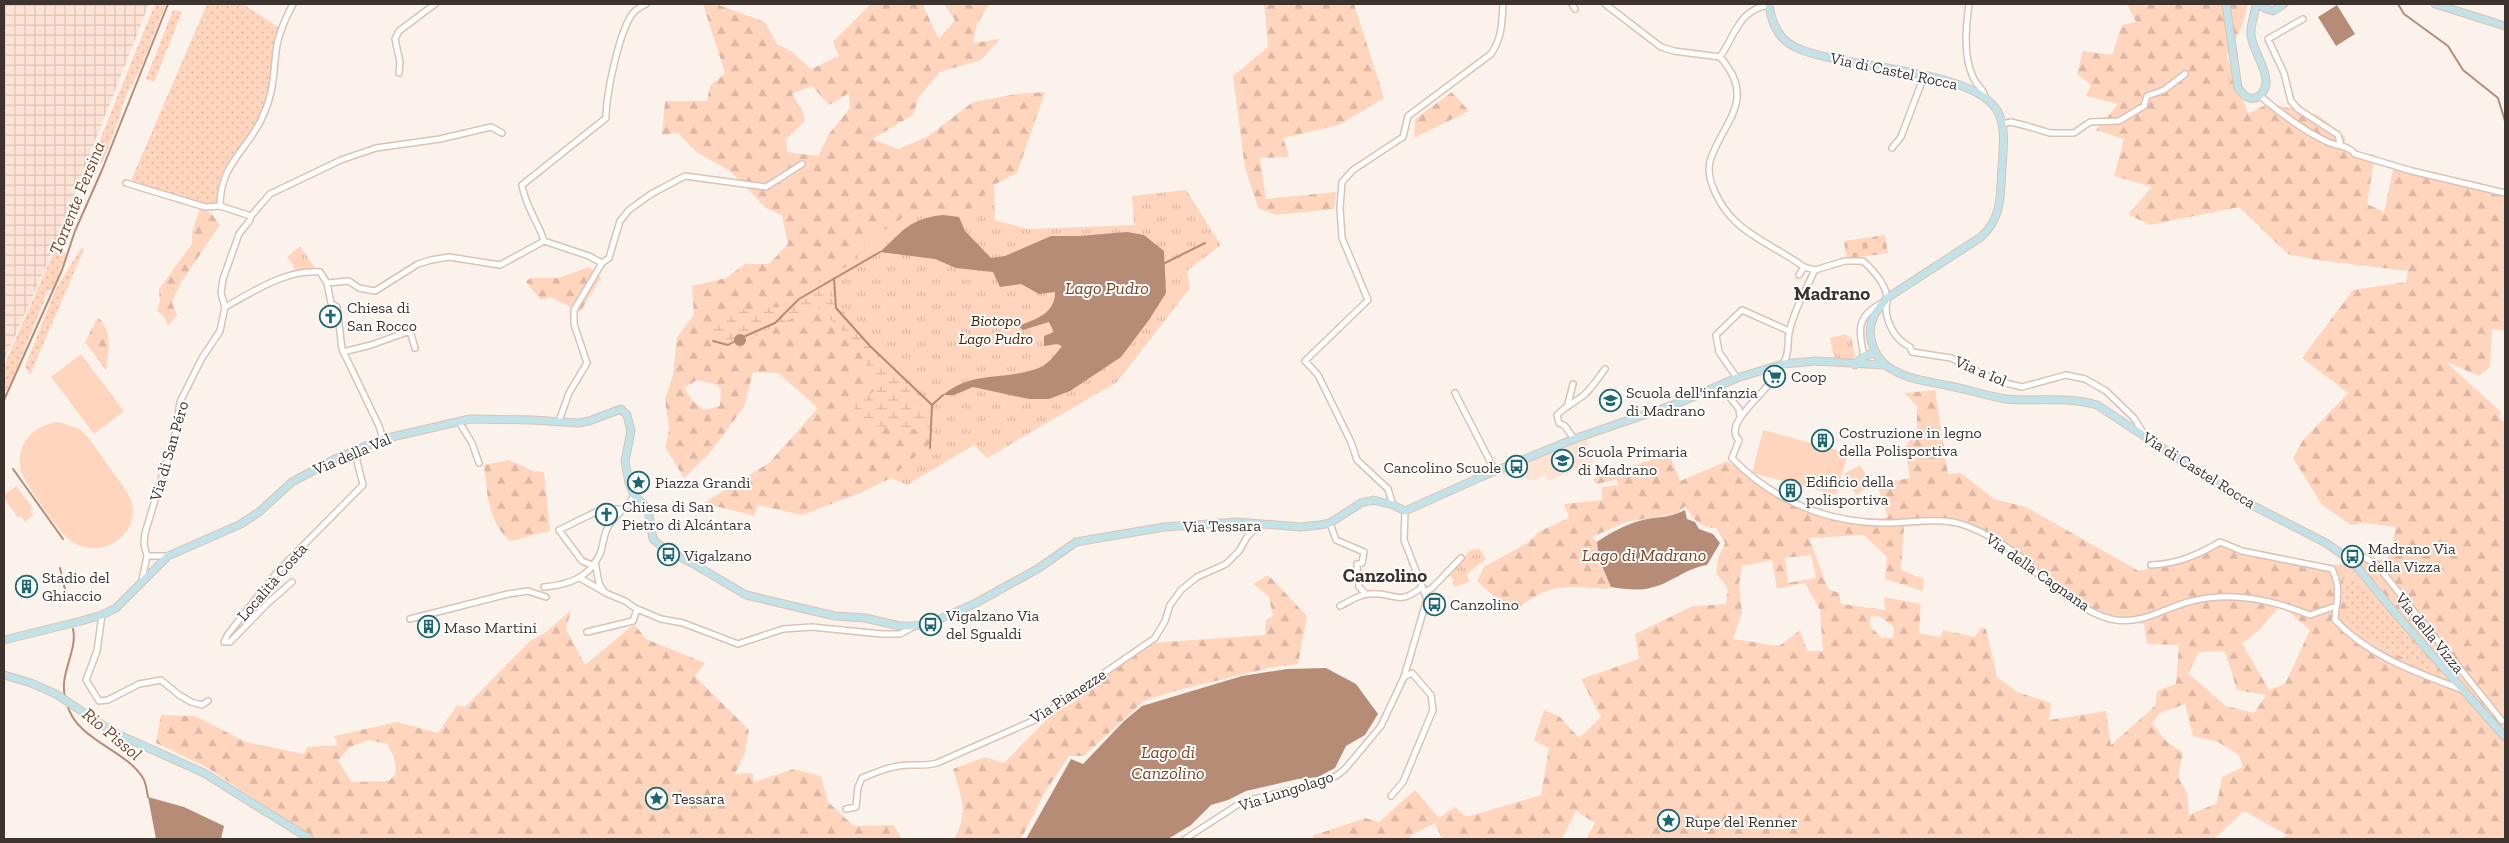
<svg xmlns="http://www.w3.org/2000/svg" width="2509" height="843" viewBox="0 0 2509 843" font-family="'Zilla Slab',serif">
	<style>
		.built { fill: #fee3d5 }
		.industrial { fill: url(#industrial-grid) }
		.grass { fill: url(#grass-dots) }
		.forest { fill: url(#forest-firs); fill-rule: evenodd }
		.wetland { fill: url(#wetland-marsh) }
		.cemetery { fill: url(#cemetery-stones) }
		.park { fill: url(#park-tufts) }
		.garden { fill: #ffd5be }
		.water { fill: #b68c76 }
		.lines { fill: none; stroke-linecap: round; stroke-linejoin: round }
		.stream { stroke: #b68c76; stroke-width: 2 }
		.street-casing { stroke: #dbc2b5; stroke-width: 8 }
		.secondary-casing { stroke: #dbc2b5; stroke-width: 9 }
		.street { stroke: #fff; stroke-width: 5 }
		.secondary { stroke: #c3e2e7; stroke-width: 7 }
		.labels { text-anchor: middle; dominant-baseline: central; stroke-width: 4; stroke-linejoin: round; paint-order: stroke }
		.street-label { font-size: 16px; fill: #3e342f; stroke: #fff }
		.poi-label { font-size: 16px; fill: #3e342f; stroke: #fff; text-anchor: start }
		.park-label { font-size: 16px; font-style: italic; fill: #4a2106; stroke: #fff }
		.water-label { font-size: 18px; font-style: italic; fill: #7e4624; stroke: #fff }
		.quarter-label { font-size: 19px; font-weight: bold; fill: #3e342f; stroke: #fff }
	</style>
	<defs>
		<pattern id="industrial-grid" width="8" height="8" patternUnits="userSpaceOnUse" patternTransform="scale(1.25)"><rect width="8" height="8" fill="#fee3d5"/><path d="M0 4h8M4 0v8" fill="none" stroke="#dbc3b7"/></pattern>
		<pattern id="grass-dots" width="8" height="8" patternUnits="userSpaceOnUse" patternTransform="scale(1.25)"><rect width="8" height="8" fill="#ffd5be"/><path d="M2 2h.1M6 6h.1" fill="none" stroke="#dcb7a4" stroke-width="1.8" stroke-linecap="round"/></pattern>
		<pattern id="forest-firs" width="22" height="20" patternUnits="userSpaceOnUse" patternTransform="scale(1.25)"><rect width="22" height="20" fill="#ffd5be"/><path d="M5 1l3.5 6h-7zM16 11l3.5 6h-7z" fill="#dcb7a4"/></pattern>
		<pattern id="wetland-marsh" width="20" height="14" patternUnits="userSpaceOnUse" patternTransform="scale(1.25)"><rect width="20" height="14" fill="#ffd5be"/><path d="M1 5h8M5 5V1M11 12h8M15 12V8" fill="none" stroke="#dcb7a4"/></pattern>
		<pattern id="cemetery-stones" width="16" height="16" patternUnits="userSpaceOnUse" patternTransform="scale(1.25)"><rect width="16" height="16" fill="#ffd5be"/><path d="M2 7V4a2 2 0 0 1 4 0v3zM10 15v-3a2 2 0 0 1 4 0v3z" fill="#dcb7a4"/></pattern>
		<pattern id="park-tufts" width="24" height="20" patternUnits="userSpaceOnUse" patternTransform="scale(1.25)"><rect width="24" height="20" fill="#ffd5be"/><path d="M3 7l-1-3M5 7V3M7 7l1-3M15 17l-1-3M17 17v-4M19 17l1-3" fill="none" stroke="#dcb7a4"/></pattern>
	</defs>
	<rect width="100%" height="100%" fill="#fcf2ec"/>
	<path class="built" d="M1587 439 1593 463 1548 481 1545 475 1534 480 1502 475 1505 471 1517 469 1527 462Z"/>
	<path class="industrial" d="M4 4H149L46 266 4 361Z"/>
	<path class="grass" d="M155 4H166L140 69 124 100 120 116 103 161 84 179Z
		M207 4H243L279 28 272 89 260 118 222 173 218 205 205 206 130 183Z
		M173 10 182 12 154 82 146 79Z
		M81 248 84 249 30 375 25 366 56 289Z
		M55 249 66 253 54 288 48 291 14 375 4 395V366Z
		M2353 577 2438 669 2434 672 2387 650 2342 622V616H2346V600H2342L2343 579Z"/>
	<path class="forest" d="M703 4H716L765 22 777 44 791 51 811 69 839 56 833 42 871 4H925L924 8 939 39 955 20 944 4H989L977 24 973 43 1000 39 981 60 940 72 919 97 913 115 872 139 898 149 927 137 973 102 1017 94 1045 92 1017 173 994 185 971 209 907 215 857 250 905 383 936 439 891 478 860 493 802 515 758 505 754 516 704 503 769 463 818 408 778 373 753 372 744 407 708 455 684 478 665 447 669 430 665 399 673 375 677 337 694 315 692 286 726 278 745 264H769L788 244 782 215 766 208 730 171 696 152 678 133 662 135 665 101H707L710 86 725 73ZM812 86 829 105 849 93 850 108 829 134 818 156 787 152 786 139 805 121 803 112 792 94ZM697 380 717 385 721 389 720 406 704 410 692 400 684 388Z
		M1264 4H1354L1384 98 1339 125 1283 138 1289 157 1260 158 1266 199 1336 192 1334 209 1276 215 1258 208 1245 168 1233 76 1268 47Z
		M2127 4H2248L2241 28 2227 56 2248 114 2269 103 2318 115 2345 137V152L2375 155 2367 204 2384 212 2394 166 2505 197V331L2492 329 2490 367 2479 376 2445 361 2501 412 2499 418 2505 422V839H2281L2287 835 2244 811 2214 839H1586L1595 823 1576 811 1562 839H1442L1435 823 1410 836 1411 839H1314L1312 836 1365 818 1379 822 1415 790 1439 818 1455 807 1466 817 1541 795 1549 748 1534 741 1544 710 1560 717 1579 738 1601 717 1581 679 1639 659 1635 634 1693 606 1726 604 1728 589 1716 573 1718 558 1725 543 1716 528C1700 528 1693 520 1686 506L1677 513 1626 522 1592 537 1597 542 1599 559 1611 587 1608 589C1568 586 1548 582 1515 611L1505 607 1477 581 1484 567 1527 543 1540 531 1569 518 1564 504 1602 500V487L1619 485 1616 480 1596 484 1593 479 1669 454 1680 481 1727 461 1777 493 1814 507 1836 518 1856 525 1888 517 1877 484 1910 478 1905 448 1917 428V406L1904 393 1935 390 1948 474 1961 473 1994 499 2026 507 2139 571 2191 557 2222 542 2247 552 2325 566 2388 559 2396 527 2364 523 2351 525 2322 505 2293 458 2303 440 2348 393 2302 358 2353 290 2406 282 2408 271 2316 260 2288 254 2239 207 2150 225 2128 214 2152 187 2114 176 2124 139 2096 130 2118 104 2086 96 2091 85 2077 74 2083 51 2112 55 2122 25 2136 22ZM1961 522 1994 536 2017 564 2046 586 2104 620 2144 624 2147 644 2179 645 2176 684 2157 691 2155 706 2111 745 2106 711 2049 720 2051 703 2017 692 1997 677 1986 629 1981 627 1975 637 1943 630 1940 637 1919 633 1921 604 1884 597 1885 610 1841 604 1839 593 1828 589 1809 538 1864 535 1887 557 1885 579 1923 591 1924 579 1901 570 1904 527ZM1811 555 1816 578 1788 583 1785 558ZM1772 560 1777 589 1805 583 1820 610 1823 651H1807L1800 630 1779 646 1733 639 1742 612 1739 584 1742 566ZM2353 577 2438 669 2434 672 2387 650 2342 622V617L2346 616V600L2342 599 2343 579ZM2281 605 2310 630 2285 684 2269 690 2242 643 2257 632ZM1879 616 1894 627 1893 638H1882L1870 626V617ZM2225 651 2237 690 2266 695 2254 713 2226 706 2188 673 2199 652ZM2185 704 2193 736 2218 742 2239 755 2243 767 2222 777 2217 803 2189 815 2187 793 2178 777 2183 753 2166 741 2152 723 2160 713Z
		M1452 92 1469 111 1414 138 1415 119Z
		M200 208 211 213 220 225 180 284 172 303 177 315 168 326 164 316 157 311 160 300 159 289 192 244V232Z
		M589 267 601 278 580 312 551 297 541 300 526 282 530 278H558Z
		M98 317C113 332 109 351 106 370L85 342Z
		M509 460 533 471 544 472 550 531 510 541C488 522 487 493 484 465Z
		M1268 575 1307 616 1298 664 1273 667 1171 692 1144 701 1084 756H1069L1044 794 1021 839H954C969 813 961 796 953 769L985 757 1004 763 1057 709 1151 643 1265 635 1266 620 1273 616 1269 597 1253 584Z
		M571 610 566 629 585 665 634 624 646 639 705 663 695 676 749 730 745 753 735 774 753 773 754 782 794 769 821 776 828 802 854 826 894 825 902 839H315L206 767 156 743 161 715 195 716 246 742 304 754 307 747 338 745 334 736 397 722 438 733 457 705 465 707 530 641 545 633ZM369 740 387 744 394 756 396 773 389 781 352 782 338 761 350 747Z"/>
	<path class="wetland" d="M907 215 921 218 948 432 860 425 853 405 879 388 854 342 820 309C790 319 760 328 737 352L703 325 733 310 780 307 818 281 858 261 857 250Z"/>
	<path class="cemetery" d="M1885 235 1888 253 1847 259 1844 241Z"/>
	<path class="park" d="M994 185 995 220 1028 229 1134 225 1132 196 1186 190 1221 245 1187 271 1190 288 1117 382 987 458 974 445 907 485 891 478 936 438 905 383 818 281 858 261 857 250 907 215 971 209Z
		M300 246 315 268 299 274 287 257Z
		M1845 334 1852 339 1855 355 1853 359 1834 358 1830 338Z
		M1479 548 1486 559 1467 574 1469 582 1455 587 1452 583 1454 580 1450 576 1469 551Z"/>
	<path class="garden" d="M81 354 124 411 94 434 51 377Z
		M59 422 80 429 88 437 127 492C130 497 133 504 133 510 133 540 99 558 74 543 60 535 29 488 21 472 15 444 32 425 59 422Z
		M1763 430 1848 453 1836 495 1752 473Z
		M1860 465 1872 485 1856 495 1844 474Z
		M16 486 33 508 30 510 34 515 25 522 21 516 18 518 4 498V495Z"/>
	<path class="water" d="M2337 5 2355 34 2336 46 2318 17Z
		M943 215 959 217 965 231 991 258 1005 256 1051 236H1078L1127 232 1144 235 1164 251 1166 293 1149 320 1121 357 1070 391 1049 399H1029L973 387 954 395H943C971 371 1004 380 1036 369 1047 366 1055 355 1062 346L1057 344 1044 346V336L1054 332 1049 322 1023 330 1018 326C1036 319 1055 314 1055 292L1039 294 1021 284 1000 287 993 272 956 268 935 259 880 252C904 230 909 219 943 215Z
		M734 340a6 6 0 1 1 12 0a6 6 0 1 1-12 0Z
		M1685 510 1687 519 1695 522 1699 529 1713 534 1720 543 1707 565C1686 568 1670 584 1650 588 1638 591 1623 589 1611 587L1599 559 1597 542C1613 531 1628 523 1647 519 1664 516 1668 518 1685 510Z
		M1326 668 1356 684 1378 714 1365 735 1346 746 1335 768 1318 777 1298 779 1246 791 1228 800 1211 805 1191 825 1168 839H1026L1071 759 1083 764 1124 721 1142 706 1242 676 1287 669Z
		M148 797 184 807 224 826 221 839H156Z"/>
	<g class="lines">
		<path class="stream" d="M2398 4 2404 14 2448 46 2463 70 2498 98 2505 121
			M1163 264 1205 243
			M834 278 836 308 870 346 932 405
			M743 337 775 323 799 299 880 252
			M713 341 728 345 735 341
			M4 400 62 270 75 231 102 170 168 4
			M930 448 932 405 943 395
			M13 469 63 539
			M60 568 67 598
			M65 697C59 674 78 650 73 629
			M67 704C76 740 125 749 143 778 146 783 147 791 148 797"/>
		<defs>
			<path id="street" d="M1572 4 1575 9
				M1605 4 1661 47 1674 51 1720 57
				M1969 4C1966 26 1963 56 1973 77 1976 85 1983 88 1985 96
				M2303 19 2268 39 2284 73 2291 101 2298 109 2338 135 2341 146
				M1720 57C1758 100 1723 121 1710 161 1705 180 1721 207 1734 220 1750 237 1784 252 1804 267L1815 270 1845 261H1863C1873 270 1885 283 1887 297 1888 301 1886 305 1886 309 1887 325 1896 340 1910 347L1912 352 1951 358 1997 381 2022 387 2066 375 2085 379 2106 391 2134 418 2145 436
				M1720 57C1735 36 1738 10 1769 5
				M399 73 400 62 395 39 399 31 435 4
				M2260 96C2279 112 2307 133 2330 143 2339 146 2349 146 2355 154L2412 171 2505 193
				M2002 124 2011 122 2027 126 2050 133H2074L2090 122 2119 121 2144 106 2147 96 2164 90 2185 74
				M1892 148 1901 137 1924 76
				M126 183 205 207 220 206 251 216
				M220 206C220 164 246 152 262 118 274 93 273 77 276 51 278 34 285 19 293 4
				M544 241C538 221 525 206 522 185L606 118C606 95 619 31 633 13 636 9 642 6 646 4
				M544 241 589 256 602 263
				M1799 275 1804 267
				M327 283 349 281 359 288 375 291 418 264 431 260 449 257 500 265 544 241
				M225 307C253 292 286 269 320 272L327 283 331 303 337 307 342 349 379 426 383 439
				M343 352 371 345 410 331 415 348
				M1864 356C1859 331 1855 317 1882 303
				M1783 364C1791 350 1786 342 1790 329 1795 308 1806 289 1815 270
				M1769 369C1769 374 1770 381 1768 385 1760 397 1723 426 1739 440L1732 458C1774 502 1830 524 1891 523 1915 522 1944 517 1967 526 1986 533 2005 545 2022 558 2029 563 2034 571 2041 577 2058 592 2093 617 2116 620 2144 624 2166 607 2192 601 2233 591 2272 600 2310 615L2336 606
				M1737 378 1719 352 1716 335 1742 310 1789 331
				M1455 393 1495 471
				M1727 394 1739 409 1740 417
				M1568 404 1573 384
				M559 421 569 393 587 363 574 324V310L602 263 609 258 620 221 629 210 651 194 685 176 766 187 802 164
				M459 422 472 443 479 463
				M1574 439 1565 426 1559 423 1557 415C1568 404 1574 403 1584 395 1592 388 1598 378 1605 369
				M632 489 640 480
				M1393 505 1388 489 1357 460 1351 442 1318 375 1305 361 1368 300 1342 238 1340 208 1342 182 1353 170 1403 137 1408 116 1491 54C1502 38 1502 23 1503 4
				M1330 523 1336 540 1364 552 1362 563 1357 564 1359 587 1366 594
				M147 556H168
				M595 562 599 583 603 590
				M2353 562 2362 556 2376 564 2502 721
				M592 565 582 561 559 530 600 510 622 509
				M2151 565C2177 564 2198 555 2220 542L2242 551 2332 569C2342 589 2336 600 2335 620 2370 657 2416 672 2463 690
				M580 578 608 594 625 601 635 608 661 619 683 623 738 644 783 629 812 627 881 634H900L913 627
				M142 580 147 556 144 544 145 533 175 434 180 402 202 358 220 331 225 307 221 293 223 279 239 234 250 220 251 216 270 194 341 160 376 148 440 139 491 127 502 133
				M292 582 268 603 230 642H224L228 634 278 571 363 485 357 461V450
				M544 587C568 585 589 578 600 554 604 544 603 534 609 525 617 513 629 507 634 495
				M1425 592 1432 588 1461 558
				M1340 606C1348 602 1360 594 1369 594 1397 592 1397 607 1422 587
				M102 615 97 651 86 680 99 701 108 700 139 684 161 680 179 695 191 702 202 705 208 701
				M410 619 508 594 528 591 546 597
				M587 632 633 621 637 609
				M1391 796 1403 782 1433 710 1431 695 1412 673 1404 677
				M846 809 856 807 858 787 862 778C877 772 893 765 909 765 920 765 926 766 937 763L1037 719 1155 638 1165 621 1170 605 1181 590 1197 577 1226 564 1239 551 1247 537 1259 524
				M1185 839 1242 802 1320 783 1336 776 1345 769 1381 726 1404 677 1427 599 1404 540 1405 511"/>
			<path id="secondary" d="M1769 4C1771 21 1778 39 1795 47 1841 70 1978 67 1999 114 2006 130 2003 151 2002 167 2000 195 2003 217 1981 237L1887 298C1883 304 1877 309 1874 316 1864 337 1876 362 1895 371 1911 380 1932 382 1950 386 1969 390 1988 396 2006 399 2037 402 2068 396 2097 405L2238 498 2326 543 2353 562 2395 613 2505 737
				M2226 4 2238 88C2242 92 2244 97 2250 98 2260 100 2267 89 2266 80 2265 65 2253 51 2251 35 2250 25 2255 14 2256 4
				M2259 4 2266 9 2273 11 2284 4
				M2435 4 2505 26
				M1855 365 1864 356 1875 352
				M4 640 81 621 102 615 116 608 168 556 241 524 259 512 292 482 335 459 383 439 470 419 532 420 579 423 589 421 621 409 627 415 631 431 625 461 629 483 634 495 648 509 653 539 663 548 692 563 746 595 835 616 865 618 900 626H916L935 621 976 603 1039 568 1076 542 1164 527 1237 522 1301 527 1320 525 1330 523 1361 503 1373 500 1393 505 1405 511 1483 476 1574 439 1676 404 1737 378 1783 364 1816 361 1885 365
				M4 675 31 683 56 694 113 732 204 773 310 839"/>
		</defs>
		<use href="#street" class="street-casing"/>
		<use href="#secondary" class="secondary-casing"/>
		<use href="#street" class="street"/>
		<use href="#secondary" class="secondary"/>
	</g>
	<defs>
		<symbol id="church-ring" viewBox="-11 -11 22 22"><circle r="9.5" fill="#fff" stroke="#1d6773" stroke-width="1.5"/><path d="M-1.2-6h2.4v3.5h3.3v2.4h-3.3V6h-2.4V-.1h-3.3v-2.4h3.3Z" fill="#1d6773"/></symbol>
		<symbol id="supermarket-ring" viewBox="-11 -11 22 22"><circle r="9.5" fill="#fff" stroke="#1d6773" stroke-width="1.5"/><path d="M-6-5.5h2.5l.6 2H6L4.5 2H-2.5L-4.4-4H-6ZM-1.5 3.2a1.3 1.3 0 1 0 .1 0ZM3 3.2a1.3 1.3 0 1 0 .1 0Z" fill="#1d6773"/></symbol>
		<symbol id="school-ring" viewBox="-11 -11 22 22"><circle r="9.5" fill="#fff" stroke="#1d6773" stroke-width="1.5"/><path d="M0-5L7-2L0 1L-7-2ZM-4 1L0 2.5L4 1V4Q0 6-4 4Z" fill="#1d6773"/></symbol>
		<symbol id="building-ring" viewBox="-11 -11 22 22"><circle r="9.5" fill="#fff" stroke="#1d6773" stroke-width="1.5"/><path d="M-4-6H4V6H1V3H-1V6H-4ZM-2.5-4.3h1.7v1.8h-1.7ZM.8-4.3h1.7v1.8H.8ZM-2.5-1h1.7V.8h-1.7ZM.8-1h1.7V.8H.8Z" fill="#1d6773"/></symbol>
		<symbol id="bus-ring" viewBox="-11 -11 22 22"><circle r="9.5" fill="#fff" stroke="#1d6773" stroke-width="1.5"/><path d="M-5-6H5V4H4V6H2V4H-2V6H-4V4H-5ZM-3.5-4V0h7V-4ZM-3.5 1.2v1.5H-2V1.2ZM2 1.2v1.5H3.5V1.2Z" fill="#1d6773"/></symbol>
		<symbol id="sight-ring" viewBox="-11 -11 22 22"><circle r="9.5" fill="#fff" stroke="#1d6773" stroke-width="1.5"/><path d="M0-6L1.8-2.2L6-1.7L2.9 1.2L3.7 5.4L0 3.3L-3.7 5.4L-2.9 1.2L-6-1.7L-1.8-2.2Z" fill="#1d6773"/></symbol>
	</defs>
	<g fill-rule="evenodd">
		<use href="#church-ring" x="318" y="304" width="25" height="25"/>
		<use href="#supermarket-ring" x="1762" y="364" width="25" height="25"/>
		<use href="#school-ring" x="1598" y="388" width="25" height="25"/>
		<use href="#building-ring" x="1810" y="428" width="25" height="25"/>
		<use href="#school-ring" x="1550" y="448" width="25" height="25"/>
		<use href="#bus-ring" x="1504" y="454" width="25" height="25"/>
		<use href="#sight-ring" x="626" y="470" width="25" height="25"/>
		<use href="#building-ring" x="1778" y="478" width="25" height="25"/>
		<use href="#church-ring" x="594" y="502" width="25" height="25"/>
		<use href="#bus-ring" x="656" y="542" width="25" height="25"/>
		<use href="#bus-ring" x="2340" y="544" width="25" height="25"/>
		<use href="#building-ring" x="14" y="574" width="25" height="25"/>
		<use href="#bus-ring" x="1422" y="592" width="25" height="25"/>
		<use href="#bus-ring" x="918" y="612" width="25" height="25"/>
		<use href="#building-ring" x="416" y="614" width="25" height="25"/>
		<use href="#sight-ring" x="644" y="786" width="25" height="25"/>
		<use href="#sight-ring" x="1656" y="808" width="25" height="25"/>
	</g>
	<g class="labels">
		<g class="street-label">
			<text transform="translate(1894 71) rotate(12)">Via di Castel Rocca</text>
			<text transform="translate(1981 371) rotate(23)">Via a Iol</text>
			<text transform="translate(169 451) rotate(-74)">Via di San Péro</text>
			<text transform="translate(352 454) rotate(-23)">Via della Val</text>
			<text transform="translate(2199 470) rotate(32)">Via di Castel Rocca</text>
			<text transform="translate(1222 526) rotate(-1)">Via Tessara</text>
			<text transform="translate(2038 572) rotate(35)">Via della Cagnana</text>
			<text transform="translate(272 582) rotate(-49)">Località Costa</text>
			<text transform="translate(2430 633) rotate(51)">Via della Vizza</text>
			<text transform="translate(1068 696) rotate(-33)">Via Pianezze</text>
			<text transform="translate(1286 791) rotate(-18)">Via Lungolago</text>
		</g>
		<g class="poi-label">
			<text x="347" y="307">Chiesa di<tspan x="347" dy="18">San Rocco</tspan></text>
			<text x="1791" y="376">Coop</text>
			<text x="1626" y="392">Scuola dell'infanzia<tspan x="1626" dy="18">di Madrano</tspan></text>
			<text x="1839" y="432">Costruzione in legno<tspan x="1839" dy="18">della Polisportiva</tspan></text>
			<text x="1578" y="451">Scuola Primaria<tspan x="1578" dy="18">di Madrano</tspan></text>
			<text x="1501" y="467" text-anchor="end">Cancolino Scuole</text>
			<text x="1806" y="481">Edificio della<tspan x="1806" dy="18">polisportiva</tspan></text>
			<text x="655" y="482">Piazza Grandi</text>
			<text x="622" y="506">Chiesa di San<tspan x="622" dy="18">Pietro di Alcántara</tspan></text>
			<text x="2368" y="548">Madrano Via<tspan x="2368" dy="18">della Vizza</tspan></text>
			<text x="684" y="555">Vigalzano</text>
			<text x="42" y="577">Stadio del<tspan x="42" dy="18">Ghiaccio</tspan></text>
			<text x="1450" y="604">Canzolino</text>
			<text x="946" y="615">Vigalzano Via<tspan x="946" dy="18">del Sgualdi</tspan></text>
			<text x="444" y="627">Maso Martini</text>
			<text x="672" y="798">Tessara</text>
			<text x="1685" y="821">Rupe del Renner</text>
		</g>
		<g class="park-label">
			<text x="996" y="320">Biotopo<tspan x="996" dy="18">Lago Pudro</tspan></text>
		</g>
		<g class="water-label">
			<text transform="translate(77 198) rotate(-68)">Torrente Fersina</text>
			<text x="1107" y="288">Lago Pudro</text>
			<text x="1644" y="555">Lago di Madrano</text>
			<text transform="translate(112 734) rotate(40)">Rio Pissol</text>
			<text x="1168" y="752">Lago di<tspan x="1168" dy="21">Canzolino</tspan></text>
		</g>
		<g class="quarter-label">
			<text x="1832" y="293">Madrano</text>
			<text x="1385" y="575">Canzolino</text>
		</g>
	</g>
	<rect width="2509" height="843" fill="none" stroke="#3e342f" stroke-width="10"/>
</svg>
